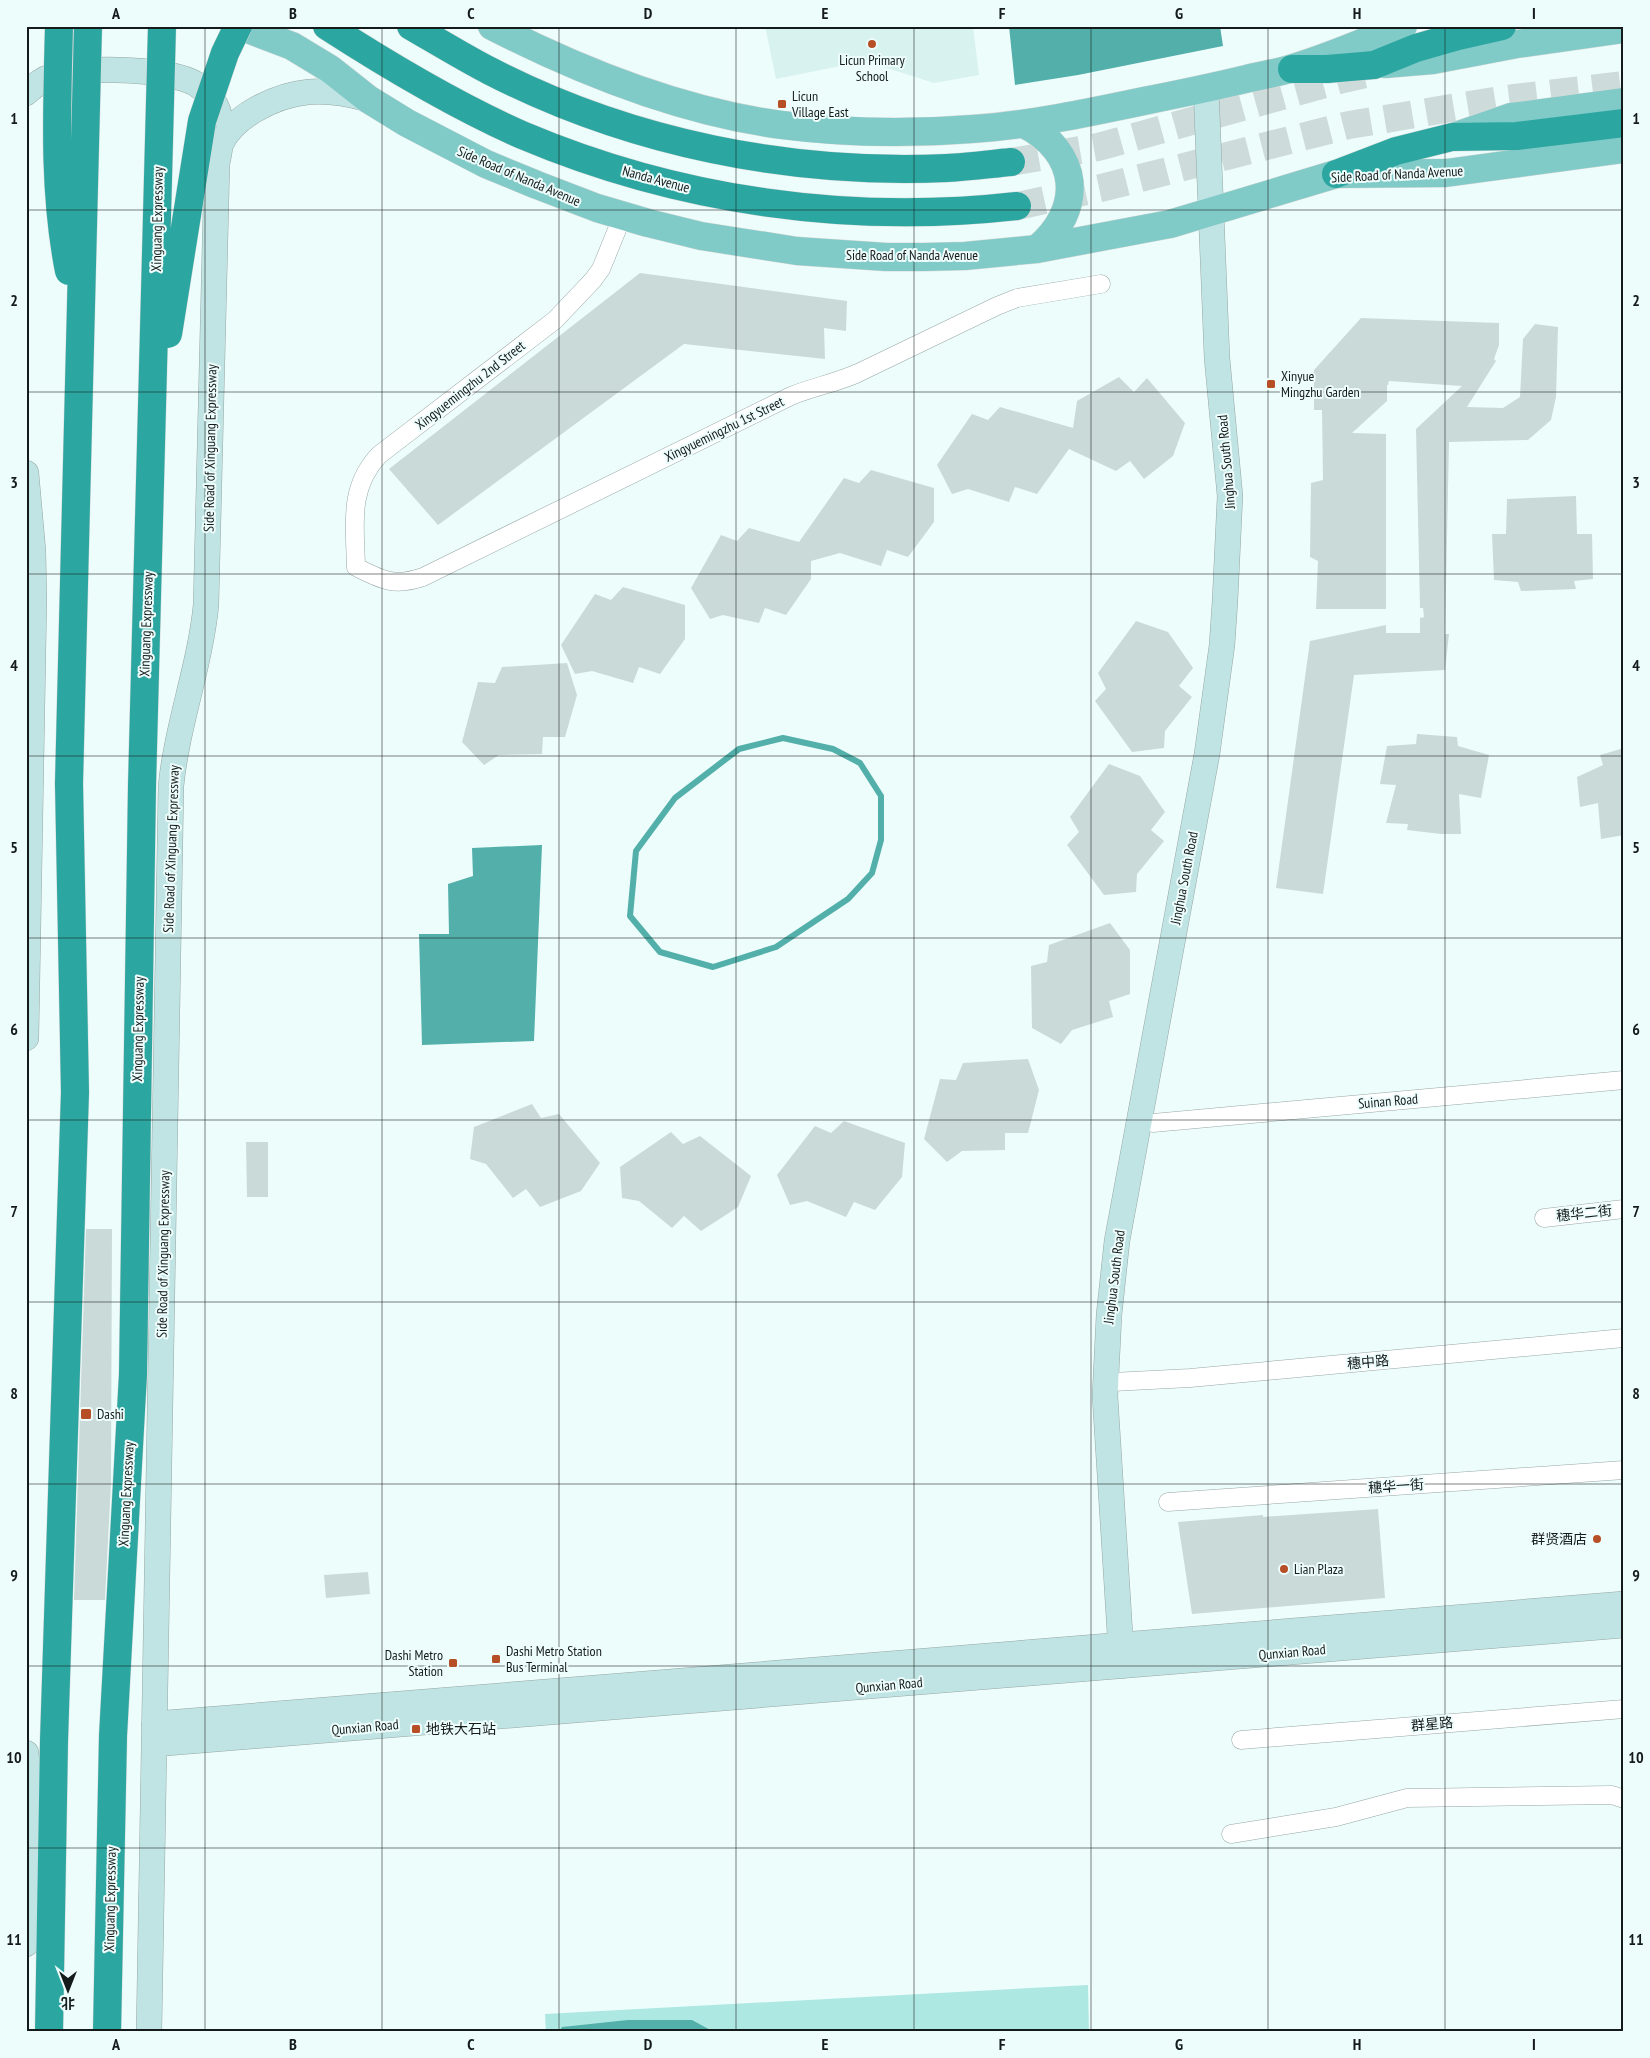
<svg xmlns="http://www.w3.org/2000/svg" width="1650" height="2058" viewBox="0 0 1650 2058" font-family="'PT Sans Narrow','Noto Sans SC',sans-serif">
	<style>
		.built { fill: #d8f2f0 }
		.green { fill: #aee8e3 }
		.water { fill: #53afaa }
		.lines { fill: none; stroke-linecap: round; stroke-linejoin: round }
		.stream { stroke: #53afaa; stroke-width: 6 }
		.building { fill: #cadad9 }
		.highway-tunnel { stroke: #cddbda; stroke-width: 28; stroke-dasharray: 28 14; stroke-linecap: butt }
		.street-casing { stroke: #97a7a5; stroke-width: 19 }
		.secondary-casing { stroke: #97a7a5; stroke-width: 26 }
		.primary-casing { stroke: #dadbda; stroke-width: 29 }
		.highway-casing { stroke: #dadbda; stroke-width: 29 }
		.street { stroke: #fff; stroke-width: 18 }
		.secondary { stroke: #c0e4e3; stroke-width: 25 }
		.primary { stroke: #80cac7; stroke-width: 28 }
		.highway { stroke: #2ca6a1; stroke-width: 28 }
		.highway-bridge-casing { stroke: #dadbda; stroke-width: 29; stroke-linecap: butt }
		.highway-bridge { stroke: #2ca6a1; stroke-width: 28 }
		.grid { fill: none; stroke: #151b1a; stroke-width: 1; stroke-opacity: 0.55 }
		.poi-dot { fill: #b64f26; stroke: #edfdfc; stroke-width: 2 }
		.labels { text-anchor: middle; dominant-baseline: central; stroke-width: 4; stroke-linejoin: round; paint-order: stroke }
		.poi-label { font-size: 14px; fill: #151b1a; stroke: #edfdfc; text-anchor: start }
		.street-label { font-size: 14px; fill: #151b1a; stroke: #edfdfc }
		.neatline { fill: none; stroke: #151b1a; stroke-width: 2 }
		.grid-label { font-size: 16px; text-anchor: middle; font-weight: bold; fill: #151b1a }
	</style>
	<rect width="100%" height="100%" fill="#edfdfc"/>
	<path class="built" d="M765 26H973L979 75 934 83 865 61 776 79Z"/>
	<path class="green" d="M1088 1985 1089 2032H546L545 2014Z"/>
	<path class="water" d="M1009 26H1220L1223 46 1078 75 1015 85Z
		M542 845 534 1041 422 1045 419 934H449L448 884 473 876 472 848Z
		M628 2020H692L714 2032H559L562 2027Z"/>
	<g class="lines">
		<path class="stream" d="M783 738 833 749 860 763 881 796V840L872 873 848 899 776 947 713 967 660 952 630 916 636 851 675 798 739 749Z"/>
	</g>
	<path class="building" d="M640 273 847 301 846 331 824 328 825 359 684 344 438 525 389 469Z
		M1361 318 1499 323V345L1494 359 1496 361 1467 407 1503 408 1520 397 1523 339 1535 324 1558 327 1556 397 1551 420 1528 440 1449 442 1445 634H1449L1445 670 1354 675 1323 894 1276 888 1310 641 1386 625V633H1420V618L1424 617 1423 608H1420L1416 429 1462 386 1389 381 1388 385H1387V401L1352 433 1386 434V609H1316L1318 561 1310 557 1311 483 1323 480 1322 410H1314V370Z
		M1119 377 1134 392 1147 378 1185 423 1173 456 1144 479 1130 461 1116 471 1069 449 1037 494 1015 487 1009 502 968 489 952 494 937 465 972 414 988 420 1000 407 1073 428 1077 401Z
		M871 470 934 488V522L908 557 887 550 881 566 840 553 811 561V579L786 615 765 608 759 623 723 615 710 619 691 588 721 535 737 541 749 528 799 542 844 478 859 483Z
		M1576 496 1577 534H1592L1593 579 1574 581 1576 589 1521 591 1518 582 1494 580 1492 534H1506L1507 499Z
		M623 587 685 605V639L660 674 639 667 633 683 592 671 575 674 561 645 595 594 611 600Z
		M1136 621 1168 632 1193 668 1179 686 1192 697 1165 731 1164 748 1132 752 1095 701 1106 689 1098 673Z
		M567 663 577 695 565 737H543L542 754 499 755 484 765 462 742 478 682 495 683 502 667Z
		M1417 734 1457 737 1458 746 1489 755 1481 798 1459 794 1461 834H1441L1407 830 1408 824 1386 823 1396 785 1380 784 1387 746 1416 744Z
		M1624 748V835L1601 839 1598 803 1580 807 1577 777 1603 765 1600 755Z
		M1109 764 1140 776 1165 812 1151 830 1164 841 1137 874 1136 892 1104 895 1067 845 1079 832 1070 817Z
		M1110 923 1130 950V994L1109 1001 1113 1017 1072 1030 1061 1044 1032 1028 1031 966 1047 962 1049 945Z
		M1028 1059 1039 1090 1028 1133H1005V1150L962 1151 947 1162 924 1139 940 1079 956 1080 963 1063Z
		M532 1104 541 1118 559 1114 600 1163 581 1191 540 1207 526 1189 513 1198 486 1164 470 1159 474 1127Z
		M844 1121 905 1143 902 1177 875 1210 854 1202 846 1217 807 1201 790 1205 777 1175 815 1126 831 1133Z
		M671 1132 683 1144 700 1136 751 1176 738 1207 701 1231 684 1216 672 1228 639 1201 622 1198 620 1167Z
		M246 1142H268V1197H247Z
		M86 1229H112L111 1482 105 1600H74Z
		M1378 1509 1385 1598 1192 1614 1178 1522 1263 1515V1517Z
		M368 1572 370 1594 326 1598 324 1575Z"/>
	<g class="lines">
		<path class="highway-tunnel" d="M1011 162 1098 147 1343 79 1365 74
			M1017 206 1101 188 1349 125 1506 99 1624 85"/>
		<defs>
			<path id="street" d="M623 215 601 269 593 280 555 320 379 455C348 488 355 525 356 567 382 580 394 587 423 577L791 396C813 387 836 383 858 373L997 306 1017 298 1101 284
				M1153 1123 1624 1080
				M1544 1218 1624 1209
				M1112 1382 1190 1378 1624 1338
				M1168 1502 1624 1470
				M1241 1740 1624 1709
				M1231 1834 1336 1817 1407 1798 1612 1795 1624 1799"/>
			<path id="secondary" d="M26 93C34 86 42 79 52 76 81 66 170 68 196 84 207 91 216 102 219 114
				M26 473 33 551 34 598 26 1038
				M1122 1666 1105 1396 1109 1315 1117 1241 1207 754 1222 645 1225 601 1230 496 1217 358 1206 88
				M154 1724 1624 1604
				M154 1744 1624 1625
				M26 1753 30 1800 26 1944
				M149 2032 171 786C177 725 200 666 206 605L217 163C219 157 219 150 221 144 227 130 240 119 253 111 292 88 325 87 368 99"/>
			<path id="primary" d="M240 26 292 46 330 69 368 99 407 123 486 164 537 185 597 208 648 223 701 236 797 251 886 257H924L965 256 1037 249 1170 224 1336 174 1446 173 1624 149
				M492 26C580 71 684 112 782 125 844 133 909 134 972 129 1030 125 1087 113 1144 101 1179 94 1213 87 1246 79 1262 75 1278 73 1293 68 1330 57 1367 41 1403 26
				M1385 64 1433 60 1517 44 1624 29
				M1024 124C1080 152 1085 209 1037 249
				M1456 136 1511 117 1624 102"/>
			<path id="highway" d="M327 26C389 66 454 105 522 135 678 201 849 225 1017 206
				M411 26C437 41 463 57 490 71 630 143 790 175 947 168 968 167 990 164 1011 162
				M1292 69H1327L1374 65 1416 48 1458 36 1502 26
				M1336 174 1396 151 1452 137 1517 136 1624 123
				M49 2032 54 1741 75 1092 69 783
				M107 2032 113 1736 133 1374 142 786"/>
		</defs>
		<use href="#street" class="street-casing"/>
		<use href="#secondary" class="secondary-casing"/>
		<use href="#primary" class="primary-casing"/>
		<use href="#highway" class="highway-casing"/>
		<use href="#street" class="street"/>
		<use href="#secondary" class="secondary"/>
		<use href="#primary" class="primary"/>
		<use href="#highway" class="highway"/>
		<defs>
			<path id="highway-bridge" d="M59 26C57 109 53 190 69 271
				M168 334 202 121 225 53 238 26
				M69 783 88 26
				M142 786 162 26"/>
		</defs>
		<use href="#highway-bridge" class="highway-bridge-casing"/>
		<use href="#highway-bridge" class="highway-bridge"/>
	</g>
	<path class="grid" d="M205 26V2032M382 26V2032M559 26V2032M736 26V2032M914 26V2032M1091 26V2032M1268 26V2032M1445 26V2032M26 210H1624M26 392H1624M26 574H1624M26 756H1624M26 938H1624M26 1120H1624M26 1302H1624M26 1484H1624M26 1666H1624M26 1848H1624"/>
	<g class="poi-dot">
		<circle cx="872" cy="44" r="5"/>
		<rect x="777" y="99" width="10" height="10" rx="2.5"/>
		<rect x="1266" y="379" width="10" height="10" rx="2.5"/>
		<rect x="80" y="1408" width="12" height="12" rx="2.5"/>
		<circle cx="1597" cy="1539" r="5"/>
		<circle cx="1284" cy="1569" r="5"/>
		<rect x="491" y="1654" width="10" height="10" rx="2.5"/>
		<rect x="448" y="1658" width="10" height="10" rx="2.5"/>
		<rect x="411" y="1724" width="10" height="10" rx="2.5"/>
	</g>
	<g class="labels">
		<g class="poi-label">
			<text x="872" y="60" text-anchor="middle">Licun Primary<tspan x="872" dy="16">School</tspan></text>
			<text x="792" y="96">Licun<tspan x="792" dy="16">Village East</tspan></text>
			<text x="1281" y="376">Xinyue<tspan x="1281" dy="16">Mingzhu Garden</tspan></text>
			<text x="97" y="1414">Dashi</text>
			<text x="1587" y="1539" text-anchor="end">群贤酒店</text>
			<text x="1294" y="1569">Lian Plaza</text>
			<text x="506" y="1651">Dashi Metro Station<tspan x="506" dy="16">Bus Terminal</tspan></text>
			<text x="443" y="1655" text-anchor="end">Dashi Metro<tspan x="443" dy="16">Station</tspan></text>
			<text x="426" y="1729">地铁大石站</text>
		</g>
		<g class="street-label">
			<text transform="translate(1397 174) rotate(-3)">Side Road of Nanda Avenue</text>
			<text transform="translate(519 176) rotate(23)">Side Road of Nanda Avenue</text>
			<text transform="translate(656 179) rotate(15)">Nanda Avenue</text>
			<text transform="translate(157 219) rotate(-89)">Xinguang Expressway</text>
			<text x="912" y="255">Side Road of Nanda Avenue</text>
			<text transform="translate(470 385) rotate(-38)">Xingyuemingzhu 2nd Street</text>
			<text transform="translate(724 429) rotate(-26)">Xingyuemingzhu 1st Street</text>
			<text transform="translate(210 448) rotate(-89)">Side Road of Xinguang Expressway</text>
			<text transform="translate(1226 462) rotate(-95)">Jinghua South Road</text>
			<text transform="translate(146 624) rotate(-88)">Xinguang Expressway</text>
			<text transform="translate(171 849) rotate(-88)">Side Road of Xinguang Expressway</text>
			<text transform="translate(1184 878) rotate(-79)">Jinghua South Road</text>
			<text transform="translate(138 1029) rotate(-89)">Xinguang Expressway</text>
			<text transform="translate(1388 1101) rotate(-5)">Suinan Road</text>
			<text transform="translate(1584 1213) rotate(-6)">穗华二街</text>
			<text transform="translate(163 1254) rotate(-89)">Side Road of Xinguang Expressway</text>
			<text transform="translate(1114 1277) rotate(-83)">Jinghua South Road</text>
			<text transform="translate(1368 1362) rotate(-5)">穗中路</text>
			<text transform="translate(1396 1486) rotate(-4)">穗华一街</text>
			<text transform="translate(126 1494) rotate(-87)">Xinguang Expressway</text>
			<text transform="translate(1292 1652) rotate(-5)">Qunxian Road</text>
			<text transform="translate(889 1685) rotate(-5)">Qunxian Road</text>
			<text transform="translate(1432 1724) rotate(-5)">群星路</text>
			<text transform="translate(365 1727) rotate(-5)">Qunxian Road</text>
			<text transform="translate(110 1899) rotate(-89)">Xinguang Expressway</text>
		</g>
	</g>
	<rect width="1650" height="2058" fill="none" stroke="#edfdfc" stroke-width="55"/>
	<g transform="translate(68 1990) rotate(180)" stroke="#edfdfc" stroke-width="4" paint-order="stroke">
	<path d="M0-4L9 19L0 12L-9 19Z" fill="#151b1a"/>
	<text y="-8" font-size="14" font-weight="bold" text-anchor="middle" fill="#151b1a">北</text>
	</g>
	<rect x="28" y="28" width="1594" height="2002" class="neatline"/>
	<g class="grid-label">
		<text x="116" y="19">A</text>
		<text x="293" y="19">B</text>
		<text x="471" y="19">C</text>
		<text x="648" y="19">D</text>
		<text x="825" y="19">E</text>
		<text x="1002" y="19">F</text>
		<text x="1179" y="19">G</text>
		<text x="1357" y="19">H</text>
		<text x="1534" y="19">I</text>
		<text x="14" y="124">1</text>
		<text x="1636" y="124">1</text>
		<text x="14" y="306">2</text>
		<text x="1636" y="306">2</text>
		<text x="14" y="488">3</text>
		<text x="1636" y="488">3</text>
		<text x="14" y="671">4</text>
		<text x="1636" y="671">4</text>
		<text x="14" y="853">5</text>
		<text x="1636" y="853">5</text>
		<text x="14" y="1035">6</text>
		<text x="1636" y="1035">6</text>
		<text x="14" y="1217">7</text>
		<text x="1636" y="1217">7</text>
		<text x="14" y="1399">8</text>
		<text x="1636" y="1399">8</text>
		<text x="14" y="1581">9</text>
		<text x="1636" y="1581">9</text>
		<text x="14" y="1763">10</text>
		<text x="1636" y="1763">10</text>
		<text x="14" y="1945">11</text>
		<text x="1636" y="1945">11</text>
		<text x="116" y="2050">A</text>
		<text x="293" y="2050">B</text>
		<text x="471" y="2050">C</text>
		<text x="648" y="2050">D</text>
		<text x="825" y="2050">E</text>
		<text x="1002" y="2050">F</text>
		<text x="1179" y="2050">G</text>
		<text x="1357" y="2050">H</text>
		<text x="1534" y="2050">I</text>
	</g>
</svg>
